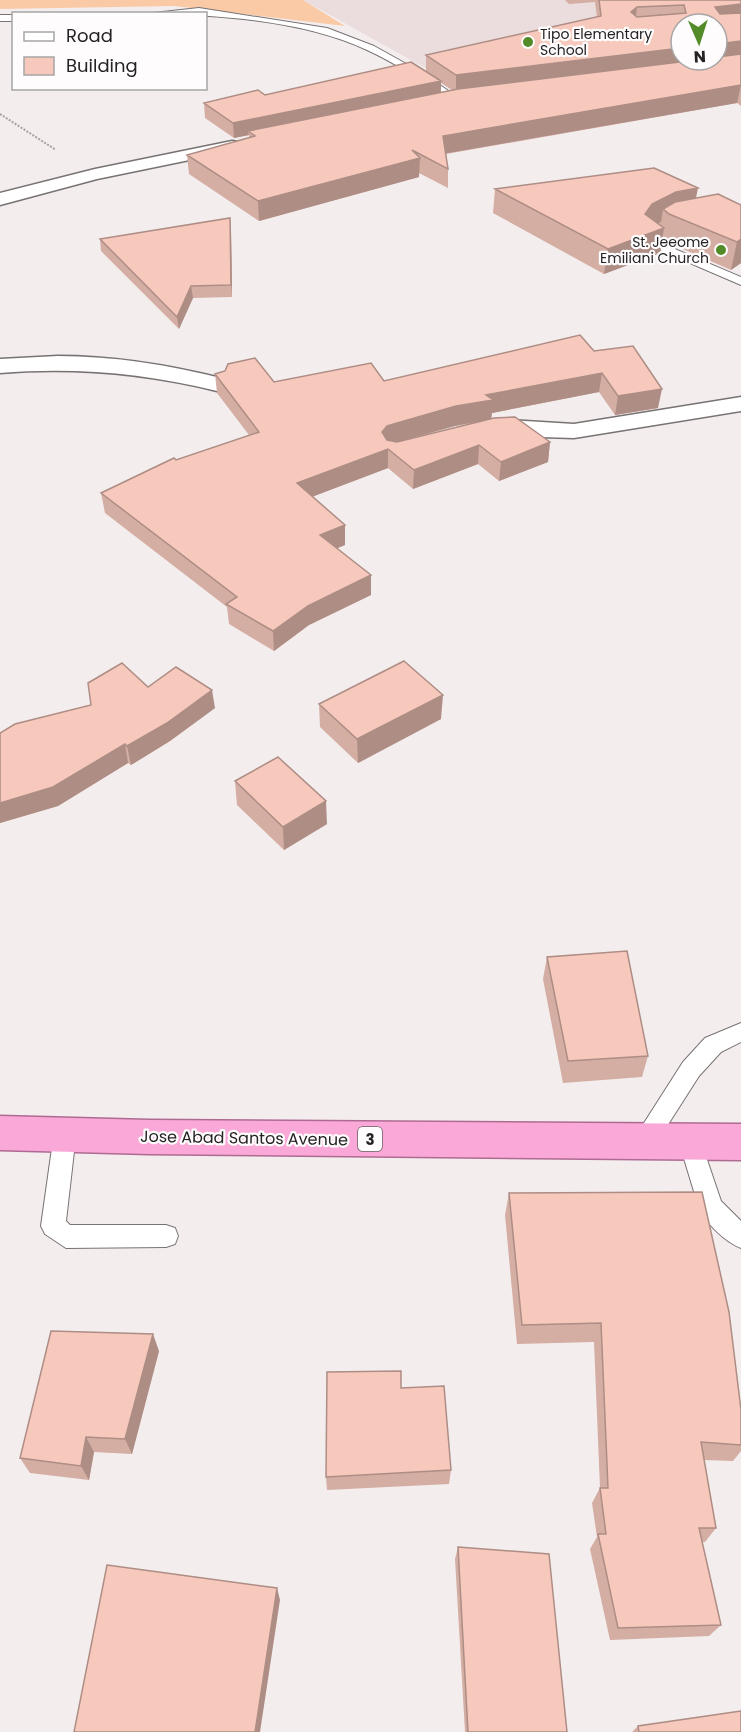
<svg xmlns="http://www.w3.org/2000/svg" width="741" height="1732" viewBox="0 0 741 1732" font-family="Poppins,sans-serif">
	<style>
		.built { fill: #ebdcde; fill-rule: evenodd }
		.green { fill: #facaa6 }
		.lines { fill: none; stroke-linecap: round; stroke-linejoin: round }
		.service-casing { stroke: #787273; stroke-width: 2 }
		.minor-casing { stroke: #787273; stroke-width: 3 }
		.trunk-casing { stroke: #ae6b92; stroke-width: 3 }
		.path { stroke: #a6a1a2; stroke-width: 2; stroke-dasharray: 2 1.5; stroke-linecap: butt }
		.service { fill: #fff; fill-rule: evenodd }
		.minor { fill: #fff; fill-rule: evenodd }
		.trunk { fill: #faa8d8; fill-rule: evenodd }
		.wall { fill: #d4ada3; fill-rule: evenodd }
		.shaded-wall { fill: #ad8d84 }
		.building { fill: #f7c9bd; stroke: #ad8d84; stroke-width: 1.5; fill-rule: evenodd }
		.poi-dot { fill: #528b28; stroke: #fefcfc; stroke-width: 2 }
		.labels { text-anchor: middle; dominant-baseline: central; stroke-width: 4.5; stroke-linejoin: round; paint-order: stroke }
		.far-poi-label { font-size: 14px; fill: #242222; stroke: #fefcfc; text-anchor: start }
		.shield { fill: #fefcfc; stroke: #656363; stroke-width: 1.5 }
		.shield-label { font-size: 15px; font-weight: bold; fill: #242222 }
		.street-label { font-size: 16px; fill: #242222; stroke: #fefcfc }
	</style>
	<rect width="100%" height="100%" fill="#f4edee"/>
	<path class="built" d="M303 0H741V61L472 94ZM681 24H717V60H681Z"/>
	<path class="green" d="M0 0H303L345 26 174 6 0 9Z"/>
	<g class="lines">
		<defs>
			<path id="service" d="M199 8 327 28 374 46 419 71 462 100 454 102C426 84 398 64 367 50 303 20 213 14 144 14Z
				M0 15H14V21H0Z
				M653 227 659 230 655 237 663 244 741 277V285L655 248 643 238 649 228Z
				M741 1023V1042L721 1052 699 1076 653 1148 645 1151 637 1148 634 1141 637 1134 683 1062 705 1038Z
				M65 1124 73 1127 76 1134 66 1221 70 1225H166L175 1228 178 1236 175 1244 166 1247 66 1248 45 1234 41 1226 54 1134 57 1127Z
				M690 1132 698 1135 701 1142 721 1201 741 1221V1248C725 1242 706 1223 699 1208L679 1142 682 1135Z"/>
			<path id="minor" d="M232 141 238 142 241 146 238 150 97 179 0 205V193L95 169Z
				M58 356C115 356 169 365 225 379L228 384 225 389 217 391C144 373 75 367 0 373V359Z
				M741 397V411L574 438 477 435 473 430 477 425 509 420 574 424Z"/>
			<path id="trunk" d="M0 1116 149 1120 741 1124V1160L149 1154 0 1150Z"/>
		</defs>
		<use href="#service" class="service-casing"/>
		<use href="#minor" class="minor-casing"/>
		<use href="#trunk" class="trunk-casing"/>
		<path class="path" d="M0 114 56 150"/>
		<use href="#service" class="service"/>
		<use href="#minor" class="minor"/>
		<use href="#trunk" class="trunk"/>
	</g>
	<path class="wall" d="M565 0H741V106L737 103 446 154 448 169V188L419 173V177L259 221 189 174 187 155 249 138V135L234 138 205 118 204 103 265 95 426 72V55L597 17 595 2 569 4ZM441 83 452 90 441 93Z
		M495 189 696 198 741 205V263L731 270 662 240 660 253 604 274 493 213Z
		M231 229 232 297 193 298 179 329 101 251 100 239Z
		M594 351 658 408 615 415 599 392 492 413 491 419 550 442 548 462 499 481 478 464 413 489 388 468 312 497 345 545 337 548 371 575V595L309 625 274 651 229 624 227 607 105 513 101 493 176 460 249 435 217 393 215 374 274 382 384 381ZM483 421 397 442 455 426Z
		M148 687 215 708 170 741 131 765 128 763 58 806 0 823V733Z
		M319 704 441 719 358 763 320 727Z
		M235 781 327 824 284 850 237 805Z
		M547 957 648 1056 642 1077 563 1083 543 979Z
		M509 1193 741 1410V1451L733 1461 704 1460 716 1528 705 1542H702L721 1625 709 1636 610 1640 590 1549 597 1537 592 1503 600 1488 594 1342 517 1344 505 1215Z
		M159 1351 132 1454 94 1452 89 1480 30 1473 20 1458Z
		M401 1388 451 1470 449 1484 327 1490 326 1477Z
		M458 1547 567 1732H465L455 1559Z
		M638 1726 741 1732H632Z"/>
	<path class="shaded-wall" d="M741 4V21L712 24 715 7Z
		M637 7 635 24 631 12Z
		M741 41V58L456 93V75L681 48V60H717V44Z
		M441 81V96L248 131 249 135 234 138 233 123Z
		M741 85 737 103 442 154 443 136Z
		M420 158 419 177 259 221 258 201Z
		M698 188 693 213 663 209 661 222 648 228H664L660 253 604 274 608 249 645 214 652 204 676 192Z
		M230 218 231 229 232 297 231 285Z
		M741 239V263L731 270 737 242Z
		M191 286 193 298 179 329 177 317Z
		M602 373 599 392 492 413 491 419 455 426 386 445 382 432 387 426 486 395Z
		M662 389 658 408 615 415 618 396Z
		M550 442 548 462 499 481 501 462Z
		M479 445 478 464 413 489 414 470Z
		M388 449V468L298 502 297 483Z
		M345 525V545L321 555 320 535Z
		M371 575V595L309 625 274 651 273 631 308 606Z
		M212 690 215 708 170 741 131 765 127 746Z
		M443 695 441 719 358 763 357 739Z
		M125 744 128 763 58 806 0 823V803Z
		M326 801 327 824 284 850 283 827Z
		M153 1334 159 1351 132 1454 125 1439Z
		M86 1437 94 1452 89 1480 81 1466Z
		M277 1588 280 1600 260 1732H255Z"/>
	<path class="building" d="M599 0H741V4L715 7 720 14 741 13V41L717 44V24H681V48L456 75 426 55 601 16ZM684 5 686 13 637 17 631 12 637 7Z
		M741 54V85L443 136 448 169 412 150 420 158 258 201 187 155 255 136 248 131 458 89 696 60H717V57Z
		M411 62 441 81 233 123 204 103 258 90 265 95Z
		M654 168 698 188 676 192 652 204 645 214 664 228 608 249 495 189Z
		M718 194 741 205V239L737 242 669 214 663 209 675 202Z
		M230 218 231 285 191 286 177 317 100 239Z
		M580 335 594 351 633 346 662 389 618 396 602 373 486 395 493 400 456 406 387 426 382 432 387 440 397 442 494 418 515 417 550 442 501 462 479 445 414 470 388 449 297 483 345 525 320 535 371 575 308 606 273 631 226 604 237 597 101 493 174 458 176 460 259 432 215 374 225 371 228 364 255 358 274 382 371 363 384 381Z
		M404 661 443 695 357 739 319 704Z
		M122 663 148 687 176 667 212 690 167 723 127 746 125 744 53 787 0 803V733L15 724 91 705 88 683Z
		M278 757 326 801 283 827 235 781Z
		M627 951 648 1056 568 1061 547 957Z
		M702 1192 729 1312 741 1410V1445L701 1442 716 1528H699L721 1625 618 1628 598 1534H606L600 1488H608L601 1323 522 1325 509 1193Z
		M51 1331 153 1334 125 1439 86 1437 81 1466 20 1458Z
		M401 1371V1388L444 1386 451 1470 326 1477 327 1372Z
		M458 1547 549 1554 567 1732H468Z
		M107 1565 277 1588 255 1732H74Z
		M741 1711V1732H639L638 1726Z"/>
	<g class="poi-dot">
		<circle cx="528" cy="42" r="6"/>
		<circle cx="721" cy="250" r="6"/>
	</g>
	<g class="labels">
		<g class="far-poi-label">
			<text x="540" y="34">Tipo Elementary<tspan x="540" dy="16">School</tspan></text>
			<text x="709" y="242" text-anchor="end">St. Jeeome<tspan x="709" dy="16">Emiliani Church</tspan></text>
		</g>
		<rect class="shield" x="358" y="1127" width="24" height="24" rx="4.5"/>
		<g class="shield-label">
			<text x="370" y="1139">3</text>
		</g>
		<g class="street-label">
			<text transform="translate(244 1138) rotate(1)">Jose Abad Santos Avenue</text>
		</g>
	</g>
	<rect x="12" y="12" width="195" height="78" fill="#fefcfc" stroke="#a7a5a5" stroke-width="1.5"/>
	<rect x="24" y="32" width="30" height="9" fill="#ffffff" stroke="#a7a5a5" stroke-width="1.5"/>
	<text x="66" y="42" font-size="18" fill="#242222">Road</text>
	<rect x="24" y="57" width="30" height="18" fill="#f7c9bd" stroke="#a7a5a5" stroke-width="1.5"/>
	<text x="66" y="72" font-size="18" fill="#242222">Building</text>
	<g transform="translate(699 42) rotate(177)"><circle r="28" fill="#fefcfc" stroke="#a7a5a5" stroke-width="1.5"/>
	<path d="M0-4.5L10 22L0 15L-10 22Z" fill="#528b28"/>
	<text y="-9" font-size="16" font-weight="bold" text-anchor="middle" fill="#242222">N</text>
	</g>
</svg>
